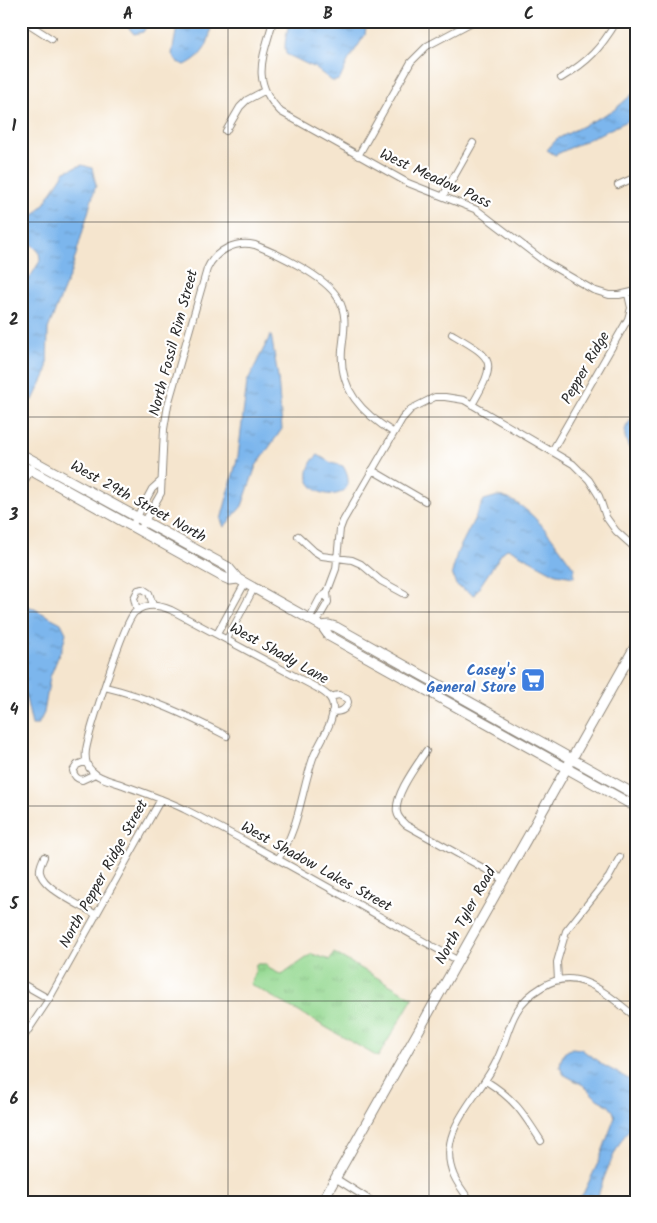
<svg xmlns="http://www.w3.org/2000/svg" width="657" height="1223" viewBox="0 0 657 1223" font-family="Kalam,sans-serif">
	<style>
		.grass { fill: url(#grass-tufts); stroke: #60825e }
		.water { fill: url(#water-ripples); stroke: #54708c }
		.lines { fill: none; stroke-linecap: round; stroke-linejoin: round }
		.street-casing { stroke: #90887c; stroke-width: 8 }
		.secondary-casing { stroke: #90887c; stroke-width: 11 }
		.street { stroke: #fff; stroke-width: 6 }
		.secondary { stroke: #fff; stroke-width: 9 }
		.grid { fill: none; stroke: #2b2b2b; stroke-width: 1; stroke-opacity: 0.55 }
		.labels { text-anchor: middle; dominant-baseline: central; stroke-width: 4.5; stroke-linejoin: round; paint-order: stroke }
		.street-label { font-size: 15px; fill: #2b2b2b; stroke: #fff }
		.shop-label { font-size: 15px; font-weight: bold; fill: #366cbe; stroke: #fff; text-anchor: end }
		.neatline { fill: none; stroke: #2b2b2b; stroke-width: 2 }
		.grid-label { font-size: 16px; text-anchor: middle; font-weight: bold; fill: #2b2b2b }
	</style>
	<defs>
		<pattern id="grass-tufts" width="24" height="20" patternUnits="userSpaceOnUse" patternTransform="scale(1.25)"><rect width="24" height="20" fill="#95d992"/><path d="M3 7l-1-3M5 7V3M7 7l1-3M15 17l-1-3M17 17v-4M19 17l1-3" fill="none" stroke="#81ba7e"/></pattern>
		<pattern id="water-ripples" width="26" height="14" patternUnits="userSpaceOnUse" patternTransform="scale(1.25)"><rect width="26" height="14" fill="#7cb6ed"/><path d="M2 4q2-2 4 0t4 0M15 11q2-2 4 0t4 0" fill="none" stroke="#6694c0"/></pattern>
	</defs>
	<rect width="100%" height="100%" fill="#fff"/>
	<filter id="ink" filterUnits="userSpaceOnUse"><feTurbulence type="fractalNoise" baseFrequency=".02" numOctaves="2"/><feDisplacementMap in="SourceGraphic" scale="10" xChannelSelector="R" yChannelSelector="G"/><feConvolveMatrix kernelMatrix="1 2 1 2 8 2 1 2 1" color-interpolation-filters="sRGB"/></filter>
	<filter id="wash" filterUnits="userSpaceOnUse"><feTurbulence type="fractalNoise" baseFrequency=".0096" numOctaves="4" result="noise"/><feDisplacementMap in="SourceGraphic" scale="20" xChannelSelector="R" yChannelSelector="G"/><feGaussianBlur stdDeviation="1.12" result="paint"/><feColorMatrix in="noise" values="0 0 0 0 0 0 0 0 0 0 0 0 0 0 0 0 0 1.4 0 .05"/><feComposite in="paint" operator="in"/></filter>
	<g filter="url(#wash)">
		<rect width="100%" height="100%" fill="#f5e5ce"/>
		<path class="grass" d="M334 953 413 998 378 1057 250 984 255 974 256 964H266L268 968 282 975 312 954 330 960Z"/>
		<path class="water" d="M132 21H150L143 32 134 34 129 28Z
			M178 21H211C211 42 204 56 185 65L177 62 172 54Z
			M289 21C315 21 342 18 366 27L365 35 348 61 340 79 336 81H332L315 68 286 54C283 44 288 31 289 21Z
			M636 91V117L555 155 547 150 557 139 614 110Z
			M82 165 92 168 96 185 71 272 48 329 47 371 33 400 21 398V292L40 261 39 252 25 238 22 229 44 204 65 171Z
			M271 334 278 377 282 429 256 466 242 506 224 527 221 520 238 456 247 382Z
			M636 416V459C626 444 617 429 636 416Z
			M318 455 331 463 343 466C367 506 298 501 309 468 311 462 313 459 318 455Z
			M498 496C530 501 556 544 574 568V577L556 574 508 548 502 553 474 595 456 585 452 573 457 553 484 500Z
			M21 602 61 623 66 633 63 645 50 677 44 713 38 725H32L24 689 21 688Z
			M572 1048 581 1049 603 1065 636 1083V1124C622 1129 599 1186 597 1202H574L583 1194 598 1163 615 1117 613 1111 608 1105 597 1099 583 1085 563 1074 560 1067 561 1060 564 1053Z"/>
	</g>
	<g filter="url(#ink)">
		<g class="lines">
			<defs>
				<path id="street" d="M24 21 52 39
					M273 21C263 58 250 81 281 112L408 183 477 210 545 262 593 290 609 295H619L636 291
					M561 78C589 61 600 49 617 21
					M226 131 240 107 247 100 264 91
					M358 156 411 62 427 46 474 21
					M618 185 636 177
					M443 196 473 143
					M452 334C494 359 498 360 472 405
					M552 451 628 319 631 308 628 294
					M372 470 425 501
					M21 487 32 468
					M132 526 152 489 162 480
					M140 530 161 493 164 429 168 405 207 269C215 251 235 240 255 245 278 254 325 276 338 298 348 315 344 331 342 350 339 390 362 413 394 433
					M298 536 314 551 322 556 352 560 361 564 381 581 405 594
					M137 611 134 598 138 590 143 589 149 593 153 605
					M309 619 320 598 327 593
					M316 623 328 602 327 593 336 569 340 529 343 521 402 419 411 409 435 397H445L464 400 573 464 589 480 599 496 606 517 616 531 636 549
					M217 634 245 583
					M227 639 254 588
					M105 687C148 697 188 716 227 736
					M329 697 339 695 347 699 348 702C346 711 340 712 332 712
					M426 751C417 765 394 795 397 812 398 818 402 821 406 825L503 879
					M86 761 77 765 73 771C74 776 77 779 82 780L95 774
					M44 857C42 862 39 867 40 872 42 888 82 906 95 914
					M278 859C299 829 301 793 313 758 319 742 333 725 333 708 333 697 325 693 317 688L171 610C159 605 146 603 135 612 124 621 89 732 86 750 85 758 86 766 92 771 99 779 113 781 123 785 144 793 166 800 186 810 278 857 367 910 457 960
					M558 980 557 962 566 931 609 877 620 857
					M21 983 49 999
					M21 1041 49 999 161 799
					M486 1081C515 1099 523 1113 541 1141
					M335 1178 373 1202
					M471 1202C465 1194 458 1185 454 1176 434 1131 480 1097 497 1060 505 1044 508 1026 517 1011 523 1000 532 993 542 987 579 964 608 996 636 1017"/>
				<path id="secondary" d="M21 454 228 567 238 579 322 626 329 636 636 807
					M21 465 223 577 230 580 238 579
					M322 626 329 625 336 627 636 795
					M322 1202 636 645"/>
			</defs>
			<use href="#street" class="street-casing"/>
			<use href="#secondary" class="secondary-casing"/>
			<use href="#street" class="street"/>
			<use href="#secondary" class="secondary"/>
		</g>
	</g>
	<path class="grid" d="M228 21V1202M429 21V1202M21 222H636M21 417H636M21 612H636M21 806H636M21 1001H636"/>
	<defs>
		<symbol id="supermarket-square" viewBox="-11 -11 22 22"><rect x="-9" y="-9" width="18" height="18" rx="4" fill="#3f7fe0" stroke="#fff"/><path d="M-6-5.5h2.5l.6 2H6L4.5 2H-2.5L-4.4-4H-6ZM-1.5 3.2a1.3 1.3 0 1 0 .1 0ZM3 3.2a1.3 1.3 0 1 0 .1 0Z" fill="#fff"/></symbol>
	</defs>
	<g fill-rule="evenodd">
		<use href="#supermarket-square" x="519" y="666" width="28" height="28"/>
	</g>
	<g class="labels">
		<g class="street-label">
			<text transform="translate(435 179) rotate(25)">West Meadow Pass</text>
			<text transform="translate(174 343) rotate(-75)">North Fossil Rim Street</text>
			<text transform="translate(586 368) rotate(-60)">Pepper Ridge</text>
			<text transform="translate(138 502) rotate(29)">West 29th Street North</text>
			<text transform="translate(279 654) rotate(29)">West Shady Lane</text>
			<text transform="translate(316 867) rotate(29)">West Shadow Lakes Street</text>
			<text transform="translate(104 874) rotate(-61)">North Pepper Ridge Street</text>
			<text transform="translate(466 916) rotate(-61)">North Tyler Road</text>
		</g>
		<g class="shop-label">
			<text x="516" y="671">Casey's<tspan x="516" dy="17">General Store</tspan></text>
		</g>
	</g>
	<rect width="657" height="1223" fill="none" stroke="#fff" stroke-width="55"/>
	<rect x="28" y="28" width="602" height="1168" class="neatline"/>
	<g class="grid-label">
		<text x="128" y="19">A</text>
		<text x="328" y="19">B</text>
		<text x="529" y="19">C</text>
		<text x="14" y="131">1</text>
		<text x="14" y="325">2</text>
		<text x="14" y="520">3</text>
		<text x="14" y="715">4</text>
		<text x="14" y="909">5</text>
		<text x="14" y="1104">6</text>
	</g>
</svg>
